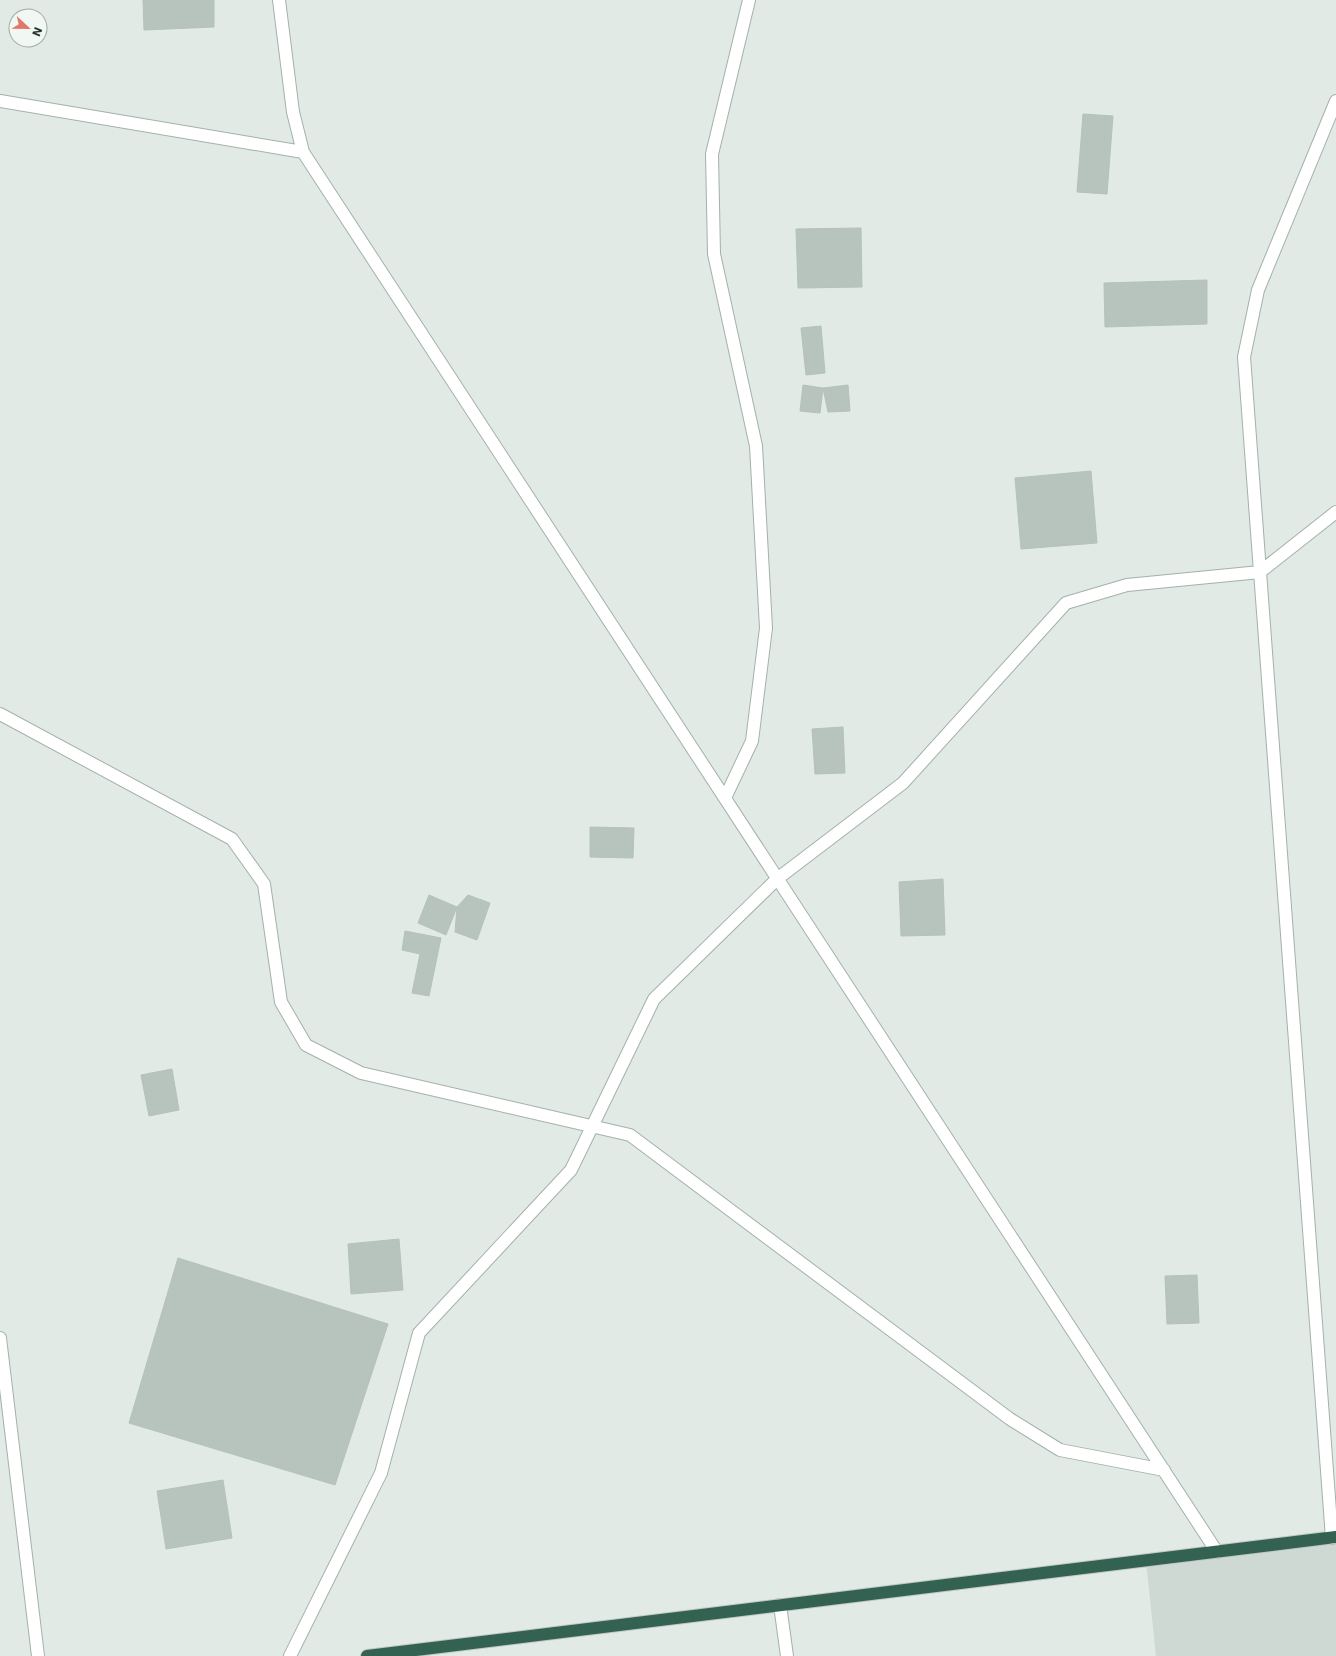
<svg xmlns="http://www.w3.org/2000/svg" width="1336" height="1656" viewBox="0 0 1336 1656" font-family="'DejaVu Sans',sans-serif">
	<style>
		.built { fill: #cfd9d4 }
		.building { fill: #b7c4bd; stroke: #b4c2bb }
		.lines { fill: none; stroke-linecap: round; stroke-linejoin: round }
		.minor-casing { stroke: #a4b1ab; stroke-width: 14 }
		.highway-casing { stroke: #c1c7c5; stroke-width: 14 }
		.minor { stroke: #fff; stroke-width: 12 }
		.highway { stroke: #336152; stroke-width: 12 }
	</style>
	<rect width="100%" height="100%" fill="#e1eae5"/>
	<path class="built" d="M1336 1537V1656H1156L1146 1561Z"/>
	<path class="building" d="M143 0H214V27L144 30Z
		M1083 114 1113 116 1107 194 1077 192Z
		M861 228 862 287 798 288 796 229Z
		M1207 280V324L1105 327 1104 283Z
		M821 326 825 373 806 375 801 328Z
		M803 385 823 388 820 413 800 411Z
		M848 385 850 411 828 412 823 388Z
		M1091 471 1097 543 1021 549 1015 478Z
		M843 727 845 773 815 774 812 729Z
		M590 827 634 828 633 858 590 857Z
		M943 879 945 935 901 936 899 882Z
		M429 895 457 907 446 935 418 923Z
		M468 895 490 903 477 940 455 932 457 907Z
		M405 931 441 938 429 996 412 993 420 954 402 950Z
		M172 1069 179 1110 149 1116 141 1075Z
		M399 1239 403 1290 351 1294 348 1244Z
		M178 1258 388 1324 335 1485 129 1423Z
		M1197 1275 1199 1323 1167 1324 1165 1276Z
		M223 1480 232 1538 166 1549 157 1491Z"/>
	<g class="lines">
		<defs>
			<path id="minor" d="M279 0 293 112 303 152
				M0 101 303 152 1217 1552
				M0 714 232 839 264 884 281 1002 306 1045 361 1073 630 1135 1010 1419 1060 1450 1164 1470
				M725 798 752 741 766 628 756 446 714 254 712 154 749 0
				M0 1338 38 1656
				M1332 1538 1244 357 1258 290 1336 101
				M780 1605 787 1656
				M290 1656 381 1473 419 1333 571 1170 654 999 777 879 903 783 1066 603 1127 585 1260 572 1336 512"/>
			<path id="highway" d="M367 1656 1336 1537"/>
		</defs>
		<use href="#minor" class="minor-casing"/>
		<use href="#highway" class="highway-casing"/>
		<use href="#minor" class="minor"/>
		<use href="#highway" class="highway"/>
	</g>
	<g transform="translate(28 28) rotate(112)"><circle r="19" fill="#f1f7f3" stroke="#9faba5"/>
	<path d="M0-3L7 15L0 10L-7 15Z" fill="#e27667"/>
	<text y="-6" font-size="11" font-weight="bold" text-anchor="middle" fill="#233830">N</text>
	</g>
</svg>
